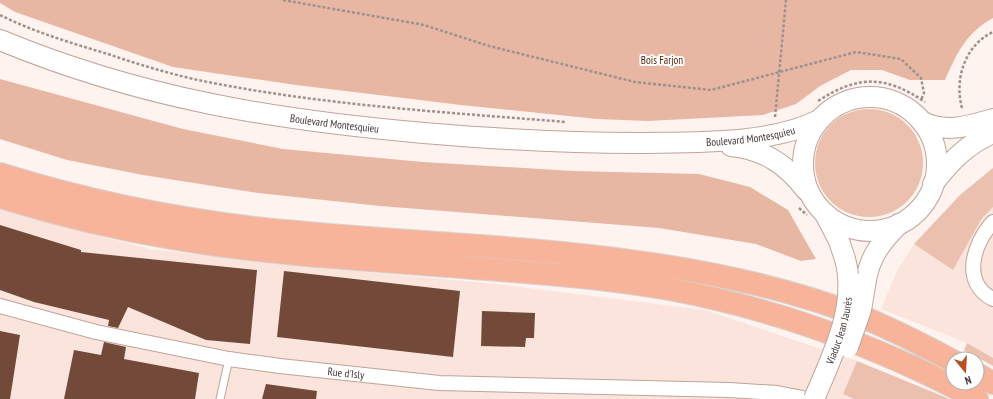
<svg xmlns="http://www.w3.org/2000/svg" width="993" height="399" viewBox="0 0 993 399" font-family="'PT Sans Narrow',sans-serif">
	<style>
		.built { fill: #fae4dc }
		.green { fill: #ebc0af }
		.forest { fill: #e8b7a4 }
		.building { fill: #734a39 }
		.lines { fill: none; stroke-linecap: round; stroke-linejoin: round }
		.lane-casing { stroke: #bea499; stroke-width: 9 }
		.street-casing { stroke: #bea499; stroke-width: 16 }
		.secondary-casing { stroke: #bea499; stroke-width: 22 }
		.highway-casing { stroke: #d5d3d2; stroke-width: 24 }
		.path { stroke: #9d928e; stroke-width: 2.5; stroke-dasharray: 3 2; stroke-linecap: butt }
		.lane { stroke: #fff; stroke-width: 7 }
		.street { stroke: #fff; stroke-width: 14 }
		.secondary { stroke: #fff; stroke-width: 20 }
		.highway { stroke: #f8b49a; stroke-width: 22 }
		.secondary-bridge-casing { stroke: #bea499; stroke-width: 22; stroke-linecap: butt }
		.secondary-bridge { stroke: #fff; stroke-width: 20 }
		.labels { text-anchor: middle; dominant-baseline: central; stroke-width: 4; stroke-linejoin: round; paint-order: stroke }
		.park-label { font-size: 11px; fill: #551b00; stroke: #fff }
		.street-label { font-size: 11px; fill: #413632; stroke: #fff }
	</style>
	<rect width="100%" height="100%" fill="#fef3ee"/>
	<path class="built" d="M993 207V358L967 343 881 309 896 273 914 244 953 270 982 218Z
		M0 210 150 249 267 263 497 284 705 310 857 361 843 394 854 399H0Z"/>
	<path class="green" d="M815 163a54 54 0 1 1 108 0a54 54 0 1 1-108 0Z
		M993 168V207L982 218 953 270 914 244 960 195Z
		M967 343 993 358V366L964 350Z
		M857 361 950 399H854L843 394Z"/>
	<path class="forest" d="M0 0H993V18C966 33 957 53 945 80H910L882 70H851L820 86 796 104 763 115 648 121 597 119 461 105 296 85 173 67 15 12 0 3Z
		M0 79 183 129 283 149 423 162 573 171 699 174 750 187 788 210 816 259 801 261 756 244 659 228 380 206 258 193 143 175 67 160 0 139Z"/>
	<path class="building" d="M0 225 81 250V252L257 270 250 344 206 340 128 307 118 328 108 326 109 320 34 302 0 290Z
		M284 271 460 291 453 357 277 337Z
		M482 311 535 313 534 338H526L525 347 481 346Z
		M0 331 20 335 10 399H0Z
		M104 342 126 347 124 359 199 373 195 399H64L74 350 101 355Z
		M266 384 317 391 316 399H262Z"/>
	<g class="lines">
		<defs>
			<path id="lane" d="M220 399 229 359"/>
			<g id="street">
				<path d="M993 222C973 244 961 283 993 299"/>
				<path id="s1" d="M0 306 96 332 229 359 280 366 439 383 729 390 777 393 808 399"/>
			</g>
			<g id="secondary">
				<path id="s2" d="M0 40C140 98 274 120 424 133 495 139 566 143 638 143 693 142 770 145 819 120"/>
				<circle cx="870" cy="164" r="67"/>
				<path d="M921 121C945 134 969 126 993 119"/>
				<path d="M731 146C764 149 787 165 806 190"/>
				<path d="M933 184C950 162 967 144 993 133"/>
				<path d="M825 214 839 241 845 259"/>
				<path d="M866 280C870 256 882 241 899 224"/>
			</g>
			<path id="highway" d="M0 174C86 201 174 219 264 229 461 250 673 244 860 316 892 329 923 345 953 361
				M0 197C58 215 117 229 177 239 266 254 358 259 448 266 522 272 596 276 669 289 776 309 882 348 977 399
				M977 374 993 383"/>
		</defs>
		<use href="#lane" class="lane-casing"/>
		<use href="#street" class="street-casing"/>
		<use href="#secondary" class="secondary-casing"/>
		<use href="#highway" class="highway-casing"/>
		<path class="path" d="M283 0 424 25 489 46 635 82 711 90 856 52 901 59 921 78 924 93 921 100
			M0 15C34 32 71 43 108 54 137 64 167 73 198 80 319 105 443 112 566 122
			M818 101C858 75 885 75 925 102
			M962 108C954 79 965 45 993 32
			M775 117 786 0
			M799 208 807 215"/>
		<use href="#lane" class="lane"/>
		<use href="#street" class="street"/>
		<use href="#secondary" class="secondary"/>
		<use href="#highway" class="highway"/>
		<defs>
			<g id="secondary-bridge">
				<path d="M848 347 861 310 866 280"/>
				<path id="s3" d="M814 399C832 356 858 306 845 259"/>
			</g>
		</defs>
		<use href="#secondary-bridge" class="secondary-bridge-casing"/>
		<use href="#secondary-bridge" class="secondary-bridge"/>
	</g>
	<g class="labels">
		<g class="park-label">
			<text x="662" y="60">Bois Farjon</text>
		</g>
		<g class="street-label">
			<text stroke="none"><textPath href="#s2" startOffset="346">Boulevard Montesquieu</textPath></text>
			<text stroke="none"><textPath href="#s2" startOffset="763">Boulevard Montesquieu</textPath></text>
			<text stroke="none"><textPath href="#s3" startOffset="73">Viaduc Jean Jaurès</textPath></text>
			<text stroke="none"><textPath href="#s1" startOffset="353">Rue d'Isly</textPath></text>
		</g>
	</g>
	<g transform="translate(965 371) rotate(162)"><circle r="19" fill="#ffffff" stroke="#b3afad"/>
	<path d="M0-3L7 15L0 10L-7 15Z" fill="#b75124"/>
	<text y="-6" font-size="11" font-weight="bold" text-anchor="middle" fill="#413632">N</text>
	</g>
</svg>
